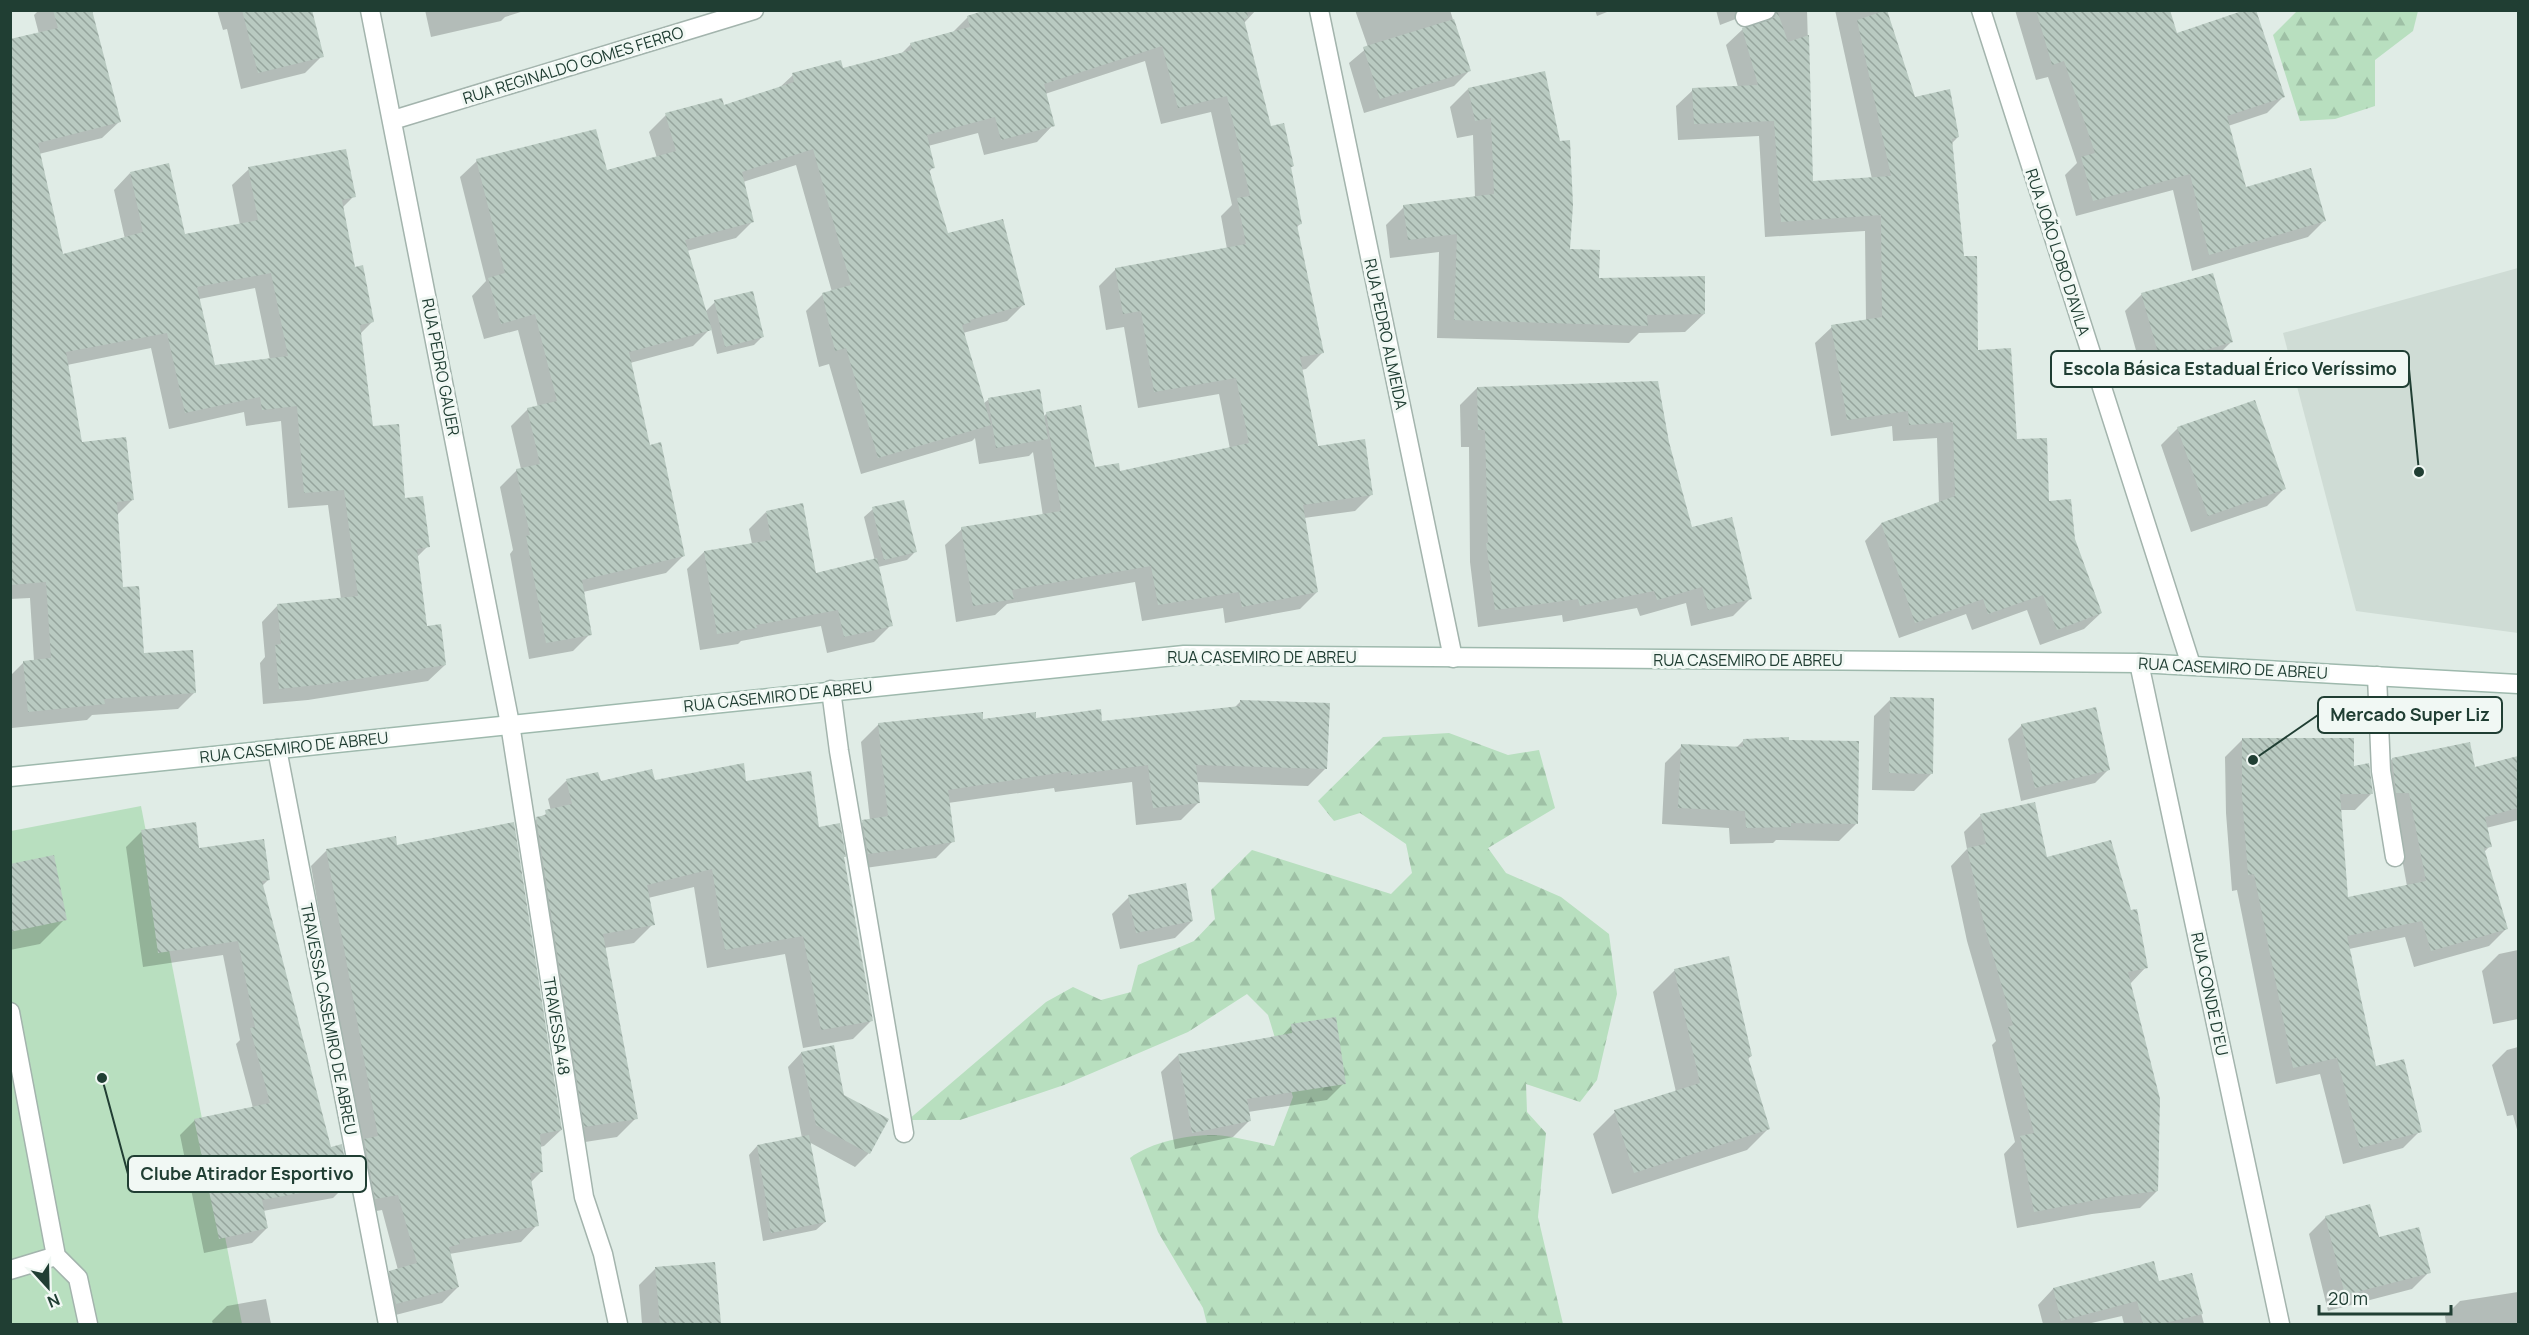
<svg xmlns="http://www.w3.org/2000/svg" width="2529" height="1335" viewBox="0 0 2529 1335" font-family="Manrope,sans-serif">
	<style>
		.built { fill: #cfdcd5 }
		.green { fill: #b8dfbf }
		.forest { fill: url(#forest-firs) }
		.shadow { fill: #0003; fill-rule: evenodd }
		.building { fill: url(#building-back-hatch); fill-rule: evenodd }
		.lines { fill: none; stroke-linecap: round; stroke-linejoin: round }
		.lane-casing { stroke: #a3b4ad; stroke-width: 21 }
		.street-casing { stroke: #a3b4ad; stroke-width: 21 }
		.secondary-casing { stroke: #9eb9ad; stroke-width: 21 }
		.lane { stroke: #fff; stroke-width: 18 }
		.street { stroke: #fff; stroke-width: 18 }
		.secondary { stroke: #fff; stroke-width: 18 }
		.labels { text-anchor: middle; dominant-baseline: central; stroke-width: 6; stroke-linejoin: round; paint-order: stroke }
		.street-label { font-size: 16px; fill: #203e33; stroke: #f1f8f4 }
		.leader { fill: none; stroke: #203e33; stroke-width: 2 }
		.callout-dot { fill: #203e33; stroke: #f1f8f4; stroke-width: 2 }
		.callout { fill: #f1f8f4; stroke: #203e33; stroke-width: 2 }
		.callout-label { font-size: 18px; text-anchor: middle; font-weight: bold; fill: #203e33 }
	</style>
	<defs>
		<pattern id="forest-firs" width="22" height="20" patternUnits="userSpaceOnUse" patternTransform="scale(1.5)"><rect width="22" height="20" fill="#b8dfbf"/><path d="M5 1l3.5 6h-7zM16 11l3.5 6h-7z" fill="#9ec0a5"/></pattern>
		<pattern id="building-back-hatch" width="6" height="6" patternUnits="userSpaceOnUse" patternTransform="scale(1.5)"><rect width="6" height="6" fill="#b9cac1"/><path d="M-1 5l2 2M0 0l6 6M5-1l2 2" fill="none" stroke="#96a59d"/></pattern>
	</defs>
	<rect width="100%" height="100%" fill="#e0ece6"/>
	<path class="built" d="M2518 268V633L2356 611 2283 333Z"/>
	<path class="green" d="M141 806 242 1324H11V831Z"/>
	<path class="forest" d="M2297 11H2418L2413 31 2375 60V106L2335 119 2300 121 2273 35Z
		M1449 733 1508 755 1539 750 1555 808 1488 848 1506 873 1561 897 1609 934 1617 994 1597 1080 1580 1102 1526 1084 1527 1112 1546 1133 1538 1217 1563 1324H1207L1203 1308 1158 1232 1130 1158C1151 1142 1187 1135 1214 1135 1234 1136 1255 1142 1274 1146L1293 1097 1268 1015 1247 994 1188 1032 1064 1085 960 1120H908L1046 1002 1073 987 1101 1000 1131 992 1138 965 1194 941 1215 919 1211 890 1252 850 1391 894 1412 873 1406 844 1360 813 1334 821 1318 801 1383 737Z"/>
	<path class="shadow" d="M39 10H91L119 122 102 138 39 154 62 256 125 239 114 190 130 173 184 236 240 225 232 185 249 169 354 196 342 208 353 269 372 322 360 334 372 428 403 500 428 546 416 558 426 628 445 665 428 681 308 700 263 704 260 663 265 657 262 622 278 605 341 599 328 505 288 508 281 421 246 426 244 412 169 429 151 348 67 365 81 444 132 500 116 516 121 589 142 655 194 693 178 709 92 715 87 720 12 728 10 676 24 662 34 661 30 598 10 599V40L39 34 34 15ZM255 288 270 360 214 367 199 299Z
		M217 10H309L322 56 305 73 241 89 227 29 223 30Z
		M425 10H527L505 17 501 21 431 37Z
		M992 10H1256L1244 23 1270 128 1293 166 1290 168 1300 224 1296 228 1323 352 1306 369 1301 370 1317 448 1372 494 1355 511 1304 518 1317 592 1300 609 1225 623 1223 608 1142 621 1135 582 1007 604 995 615 956 622 945 545 962 529 1043 516 1033 452 1029 456 979 464 975 438 972 441 861 474 829 364 819 367 806 311 823 294 832 292 796 165 743 182 753 221 736 238 687 251 705 312 715 302 762 337 754 345 717 354 711 328 693 346 630 363 649 447 683 556 666 573 583 592 590 634 573 651 529 659 510 554 513 550 500 487 517 470 521 469 511 426 528 409 538 407 518 330 484 339 472 296 486 281 460 177 477 161 606 172 657 158 649 132 666 115 723 107 778 89 793 75 842 70 900 55 911 44 952 33 968 17ZM1145 61 1161 124 1211 112 1232 205 1221 216 1227 249 1116 269 1099 286 1106 330 1124 327 1138 408 1219 394 1230 449 1119 473 1094 469 1047 413 1043 417 989 399 983 404 963 333 1007 321 1024 304 947 235 929 172 933 167 928 146 978 133 984 155 1037 142 1053 125 1045 94Z
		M1355 10H1450L1469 71 1454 86 1364 113 1349 63 1368 47Z
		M1595 10H1612L1597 16Z
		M1716 10H1807L1812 183 1872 179 1835 10H1885L1914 98 1958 137 1951 144 1963 258 1977 351 2016 441 2048 503 2073 540 2101 613 2084 629 2040 645 2027 610 1972 630 1966 614 1899 638 1865 541 1881 524 1939 504 1937 438 1893 441 1892 426 1831 436 1815 343 1832 327 1866 321 1865 231 1765 237 1759 136 1678 140 1676 106 1693 90 1738 87 1726 45 1743 29 1761 24 1757 17 1746 15 1720 25Z
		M2015 10H2169L2176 34 2283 97 2267 113 2228 126 2245 189 2324 221 2308 237 2192 271 2173 190 2076 216 2065 175 2077 163 2048 77 2036 80Z
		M1543 73 1568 251 1597 279 1704 314 1685 332 1639 333 1629 343 1437 338 1439 252 1390 258 1386 225 1404 207 1475 198 1473 135 1457 138 1450 107 1468 89Z
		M2142 294 2231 342 2214 359 2144 379 2125 311Z
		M1477 388 1667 443 1691 529 1750 599 1733 616 1691 626 1686 603 1640 616 1637 608 1563 622 1562 615 1478 627 1470 562 1469 447H1461L1460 405Z
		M2178 428 2284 489 2267 506 2191 532 2161 445Z
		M873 509 915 552 907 560 878 567 891 625 874 642 827 653 821 626 741 641 738 644 700 650 687 569 704 552 752 544 749 529 766 512 815 575 875 561 864 517Z
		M1891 699 1931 774 1914 791 1872 790 1874 716Z
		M1240 702 1325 769 1308 786 1196 782 1198 803 1181 820 1136 825 1132 782 1055 792 1054 788 948 803 953 841 936 858 851 870 846 839 863 822 870 820 861 742 878 725 1035 719 1101 723 1234 708Z
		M2022 725 2108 770 2095 783 2021 801 2008 739Z
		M1744 740 1856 824 1839 841 1776 840 1773 843 1730 844 1729 828 1662 824 1665 763 1682 746 1736 748Z
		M2242 740 2353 768 2372 793 2355 810H2340L2346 899 2407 886 2393 810 2375 776 2392 759 2474 769 2518 757V820L2486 828 2490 846 2483 853 2506 929 2489 946 2414 967 2405 937 2349 949 2375 1068 2420 1131 2403 1148 2343 1164 2320 1074 2276 1084 2237 890 2232 891 2226 813 2225 757Z
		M597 774 599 783 745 782 818 828 842 858 872 1020 853 1039 803 1048 785 954 707 968 694 887 648 898 653 924 634 943 604 948 636 1118 617 1137 566 1145 518 837 537 819 551 811 548 799 566 781Z
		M1981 815 2130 912 2146 967 2130 984 2157 1191 2140 1208 2092 1214 2017 1228 2004 1154 2015 1142 1992 1045 1996 1041 1967 941 1951 866 1967 849 1964 832Z
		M194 824 198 850 268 880 262 886 330 1148 348 1183 333 1198 263 1211 267 1228 252 1243 204 1253 180 1135 195 1120 253 1108 236 1044 240 1040 223 955 143 967 126 847 141 832Z
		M396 846 561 1130 544 1146 540 1147 542 1171 530 1183 537 1225 521 1242 449 1254 458 1287 442 1303 380 1319 374 1288 390 1272 398 1270 382 1210 359 1214 360 1145 311 866 327 850Z
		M10 866 65 919 40 944 10 950Z
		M1129 897 1192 921 1175 938 1120 949 1112 914Z
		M2518 950V1019L2493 1024 2482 971 2499 954Z
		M1675 970 1751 1056 1747 1060 1769 1128 1747 1150 1612 1194 1593 1134 1615 1112 1676 1092 1653 992Z
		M1291 1026 1344 1083 1327 1100 1248 1112 1250 1120 1233 1137 1175 1149 1161 1072 1178 1055 1281 1037Z
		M2518 1047V1133L2513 1115 2507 1116 2492 1065 2507 1050Z
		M801 1053 843 1096 869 1153 855 1167 809 1142 825 1222 816 1230 763 1241 749 1155 757 1146 802 1138 788 1067Z
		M2326 1217 2378 1239 2429 1272 2412 1289 2328 1311 2309 1234Z
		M656 1268 720 1322 717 1324H642L639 1285Z
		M2191 1274 2204 1324H2124L2122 1316 2087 1324H2043L2038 1305 2053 1289 2158 1283Z
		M2518 1292V1324H2446L2445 1316 2460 1301Z
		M266 1299 271 1324H213L212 1321 227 1306Z"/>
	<path class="building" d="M53 10H92L121 122 38 143 63 254 143 232 130 172 169 163 185 234 258 220 248 167 346 149 356 197 342 200 355 267 363 265 374 322 360 325 373 426 399 424 405 498 423 496 430 547 417 549 427 626 441 624 446 665 326 684 279 689 275 645 281 644 277 604 358 596 344 490 304 493 297 406 262 410 260 397 185 413 167 333 66 352 82 442 126 437 134 500 117 502 123 587 139 586 144 653 193 650 196 693 104 699 105 704 28 712 23 661 51 658 46 582 10 585V39L58 28ZM271 273 288 356 215 365 197 287Z
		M242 10H312L324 57 258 73Z
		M986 10H1247L1248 18 1244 19 1271 126 1284 123 1294 166 1291 167 1302 224 1297 225 1324 353 1300 357 1318 446 1365 439 1373 495 1303 505 1318 592 1242 607 1239 592 1158 605 1151 566 1012 590 1014 599 973 606 961 527 1061 511 1046 412 1081 405 1095 467 1119 463 1120 471 1249 443 1236 378 1154 392 1141 311 1123 314 1115 268 1246 244 1237 198 1250 196 1227 96 1178 108 1162 46 1044 84 1055 126 1001 140 995 117 927 135 935 168 929 169 948 233 1003 219 1025 305 970 320 971 322 962 325 991 425 878 458 846 348 835 351 822 293 851 285 813 149 742 172 754 222 685 240 712 330 629 352 650 445 661 442 685 556 582 580 592 635 546 643 526 536 530 535 516 469 540 464 527 408 557 401 535 314 501 324 488 278 505 273 476 159 596 129 607 170 676 151 665 113 722 98 724 105 794 82 792 73 841 60 843 68 912 50 910 43 970 27 967 16Z
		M1777 10 1788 42 1809 35 1813 181 1891 176 1857 20 1887 10 1915 97 1950 89 1959 137 1952 139 1964 256H1977L1978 350 2011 348 2017 439 2047 438 2049 501 2071 499 2075 539 2102 613 2057 630 2043 595 1988 614 1983 599 1915 623 1881 523 1955 496 1953 422 1909 425 1908 411 1847 420 1831 325 1882 317 1881 215 1781 222 1774 121 1694 124 1692 88 1758 85 1742 28 1770 20 1775 17Z
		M2036 10H2170L2177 33 2245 10H2256L2285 97 2227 116 2246 187 2311 168 2326 221 2209 255 2190 174 2093 201 2081 157 2095 153 2064 61 2052 65Z
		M1454 19 1471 71 1380 99 1363 47Z
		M1545 71 1560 141 1570 140 1573 205 1570 249 1600 250 1599 278 1705 276V314L1647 315 1648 326 1454 320 1457 234 1408 240 1403 205 1494 194 1491 118 1475 121 1468 88Z
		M2213 273 2233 342 2161 363 2141 293Z
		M753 291 764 337 725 347 714 300Z
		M1658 381 1669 442 1692 527 1732 517 1752 599 1708 610 1702 587 1657 600 1654 591 1580 606 1578 599 1495 610 1486 543H1488L1485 430H1478L1477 387Z
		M1040 389 1048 439 996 448 988 398Z
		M2255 400 2286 489 2208 516 2177 427Z
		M904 500 917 552 884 560 872 507Z
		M803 503 816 573 877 558 893 626 844 637 838 610 756 625 757 628 717 634 704 551 771 540 766 511Z
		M1890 697 1934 698 1933 774 1889 773Z
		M1240 700 1330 703 1327 769 1196 765 1200 803 1153 808 1148 765 1071 775V771L948 790 955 842 868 854 862 820 888 816 878 723 983 712V719L1036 712V718L1101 709 1102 721 1240 706Z
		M2096 707 2110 770 2035 788 2021 724Z
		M1789 737V740L1859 741 1858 824 1791 823V827L1746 828 1745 811 1678 808 1681 744 1743 747V739Z
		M2242 738H2354V766L2369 763 2373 794H2340L2348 897 2426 881 2409 793H2396L2392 758 2470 742 2475 767 2518 756V808L2485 817 2492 847 2484 848 2508 929 2431 951 2422 921 2347 936 2376 1066 2404 1059 2422 1132 2360 1148 2337 1058 2293 1068 2254 874 2248 875 2242 795Z
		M744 763 746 781 811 771 819 827 840 823 846 857H844L873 1021 821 1030 803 936 725 950 712 869 647 885 655 925 603 934 638 1119 584 1127 536 817 546 815 545 810 572 804 566 779 598 772 601 781 652 769 655 780Z
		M2035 802 2047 857 2111 840 2131 910 2137 909 2148 968 2128 972 2160 1099 2158 1191 2111 1197 2034 1212 2020 1136 2034 1133 2008 1027 2013 1025 1984 924 1967 848 1986 844 1980 814Z
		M196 822 199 848 264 839 270 880 262 881 272 919 331 1147 342 1144 349 1184 262 1200 268 1228 219 1239 194 1119 270 1103 250 1028 255 1027 238 941 158 953 141 830Z
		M514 822 562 1130 540 1134 543 1172 530 1173 539 1226 459 1240 460 1244 449 1247 459 1287 396 1304 389 1271 417 1263 398 1195 375 1199 364 1139 378 1136 326 849 396 836 397 845Z
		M54 855 67 920 10 932V864Z
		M1186 883 1193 921 1136 933 1128 895Z
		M1729 956 1752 1056 1748 1057 1770 1129 1634 1173 1614 1110 1700 1083 1674 969Z
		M1336 1017 1346 1084 1247 1099 1251 1121 1192 1133 1178 1054 1292 1033 1291 1024Z
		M834 1045 844 1095 889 1119 870 1154 816 1125 801 1052Z
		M809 1135 826 1222 771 1233 757 1145Z
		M2370 1204 2379 1237 2419 1227 2431 1273 2345 1295 2325 1216Z
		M2154 1261 2159 1281 2192 1273 2203 1314 2161 1324H2143L2137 1301 2061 1321 2053 1288Z
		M715 1262 721 1323 660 1324 655 1267Z"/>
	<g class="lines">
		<defs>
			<path id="lane" d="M1745 17 1766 10
				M2377 676 2381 771 2395 857
				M831 690 839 751 904 1133
				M10 1012 56 1256 78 1278 88 1324
				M10 1270 56 1256"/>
			<path id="street" d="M370 10 510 724 584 1197 603 1254 618 1324
				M1319 10 1453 658
				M1981 10 2191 665
				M393 120 754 10
				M2139 663 2280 1324
				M277 749 388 1324"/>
			<path id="secondary" d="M10 777 1184 655 2139 663 2518 684"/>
		</defs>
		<use href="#lane" class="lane-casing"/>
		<use href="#street" class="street-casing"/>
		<use href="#secondary" class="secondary-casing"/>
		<use href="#lane" class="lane"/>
		<use href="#street" class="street"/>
		<use href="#secondary" class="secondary"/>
	</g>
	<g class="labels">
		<g class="street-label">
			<text transform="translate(573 65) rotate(-17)">RUA REGINALDO GOMES FERRO</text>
			<text transform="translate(2058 252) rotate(72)">RUA JOÃO LOBO D'AVILA</text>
			<text transform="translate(1386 334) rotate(78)">RUA PEDRO ALMEIDA</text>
			<text transform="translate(441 367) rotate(79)">RUA PEDRO GAUER</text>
			<text x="1262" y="657">RUA CASEMIRO DE ABREU</text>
			<text x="1748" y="660">RUA CASEMIRO DE ABREU</text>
			<text transform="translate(2233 668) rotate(3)">RUA CASEMIRO DE ABREU</text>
			<text transform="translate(778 696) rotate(-6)">RUA CASEMIRO DE ABREU</text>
			<text transform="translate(294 747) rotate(-6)">RUA CASEMIRO DE ABREU</text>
			<text transform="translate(2210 994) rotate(78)">RUA CONDE D'EU</text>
			<text transform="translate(329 1019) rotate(79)">TRAVESSA CASEMIRO DE ABREU</text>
			<text transform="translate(557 1026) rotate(81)">TRAVESSA 48</text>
		</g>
	</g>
	<path class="leader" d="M2419 472L2409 369M2253 760L2318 715M102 1078L128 1174"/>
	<g class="callout-dot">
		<circle cx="2419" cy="472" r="6"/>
		<circle cx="2253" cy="760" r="6"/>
		<circle cx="102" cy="1078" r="6"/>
	</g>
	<g class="callout">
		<rect x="2051" y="351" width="358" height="36" rx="6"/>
		<rect x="2318" y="697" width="184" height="36" rx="6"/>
		<rect x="128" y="1156" width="238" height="36" rx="6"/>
	</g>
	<g class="callout-label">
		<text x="2230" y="375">Escola Básica Estadual Érico Veríssimo</text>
		<text x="2410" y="721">Mercado Super Liz</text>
		<text x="247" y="1180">Clube Atirador Esportivo</text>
	</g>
	<rect width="2529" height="1335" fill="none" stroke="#203e33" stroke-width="24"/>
	<g transform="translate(48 1287) rotate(158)" stroke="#f1f8f4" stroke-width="4.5" paint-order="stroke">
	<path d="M0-4.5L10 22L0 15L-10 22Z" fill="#203e33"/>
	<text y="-9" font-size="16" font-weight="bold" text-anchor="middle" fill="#203e33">N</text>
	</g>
	<path d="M2319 1305v9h132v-9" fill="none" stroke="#203e33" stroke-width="3"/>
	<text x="2328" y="1305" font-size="18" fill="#203e33" stroke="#f1f8f4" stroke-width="4.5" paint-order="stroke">20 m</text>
</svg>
